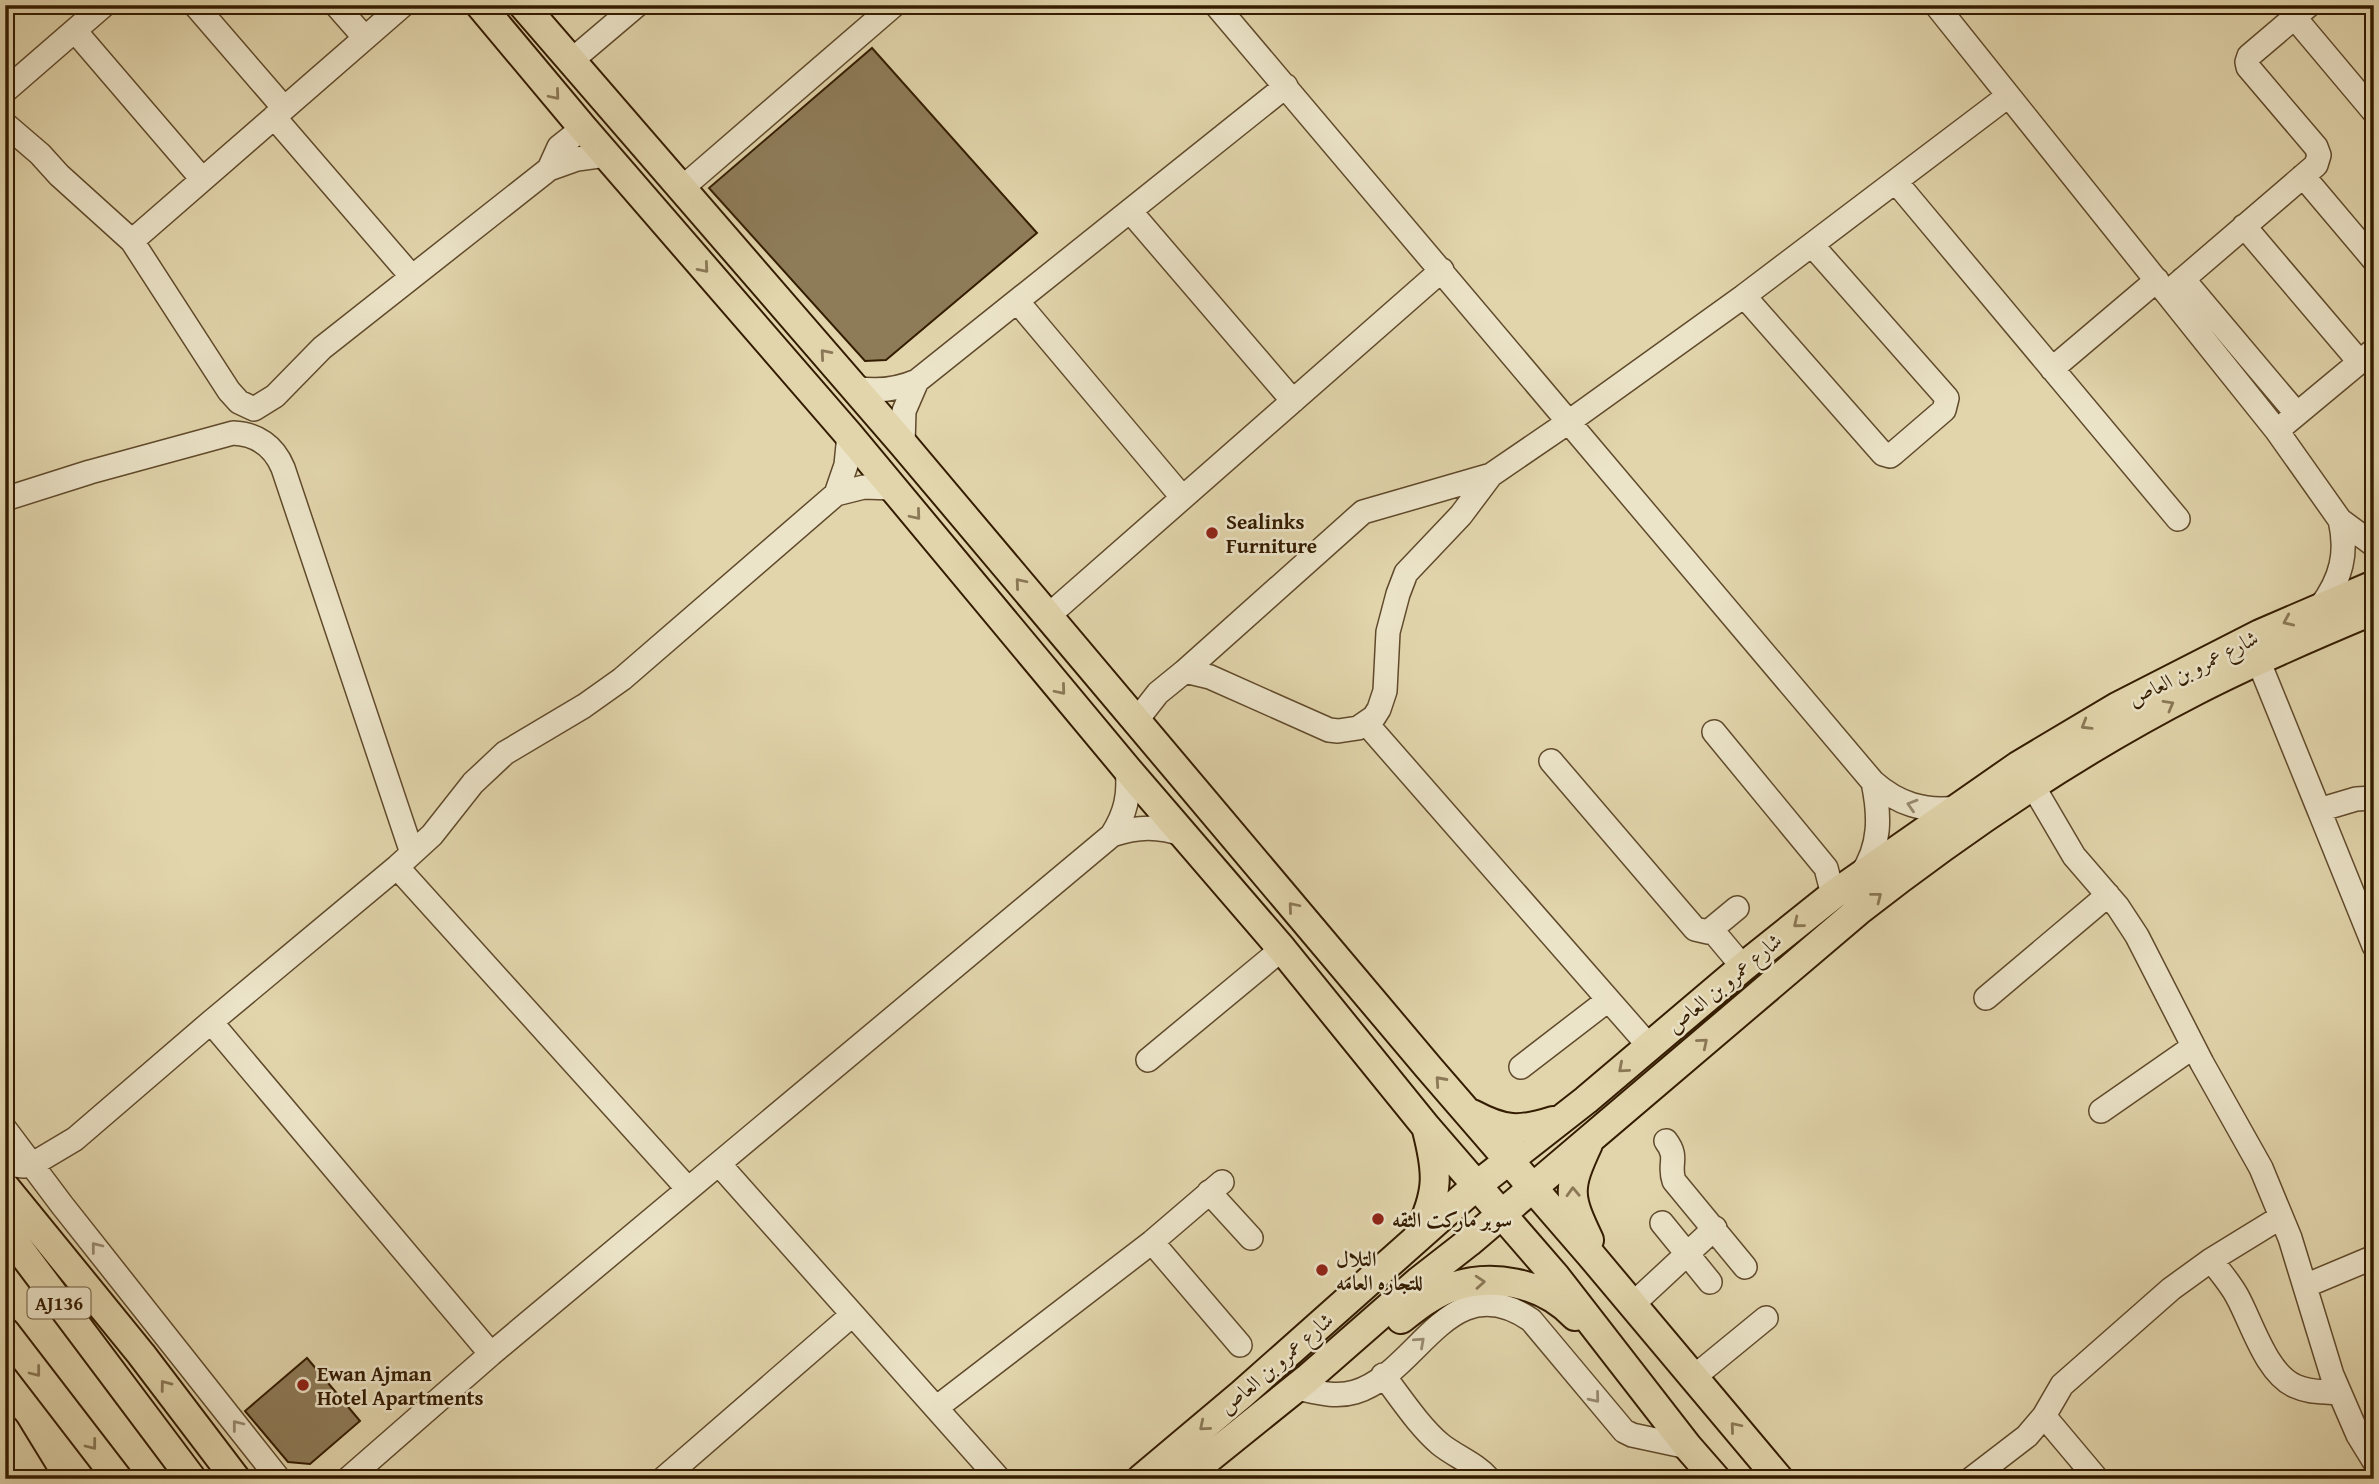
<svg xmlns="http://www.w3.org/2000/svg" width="2379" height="1484" viewBox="0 0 2379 1484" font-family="'Gentium Book Plus',Amiri,serif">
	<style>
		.building { fill: #8e7c59; stroke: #341c00; stroke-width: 2 }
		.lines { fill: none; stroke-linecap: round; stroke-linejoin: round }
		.minor-casing { stroke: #604a2b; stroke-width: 26 }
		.major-casing { stroke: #341c00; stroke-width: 32 }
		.minor { stroke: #ece4c9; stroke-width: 23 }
		.major { stroke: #e2d5ac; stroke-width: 28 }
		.oneway { stroke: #8b7856 }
		.oneway2 { stroke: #998a6f }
		.poi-dot { fill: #8f2418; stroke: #ece4c9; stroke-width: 2.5 }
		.labels { text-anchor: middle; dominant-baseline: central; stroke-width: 5; stroke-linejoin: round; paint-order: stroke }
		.shield { fill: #ece4c9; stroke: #6b583c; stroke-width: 2 }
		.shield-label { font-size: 19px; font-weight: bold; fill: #341c00 }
		.poi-label { font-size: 21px; font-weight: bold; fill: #341c00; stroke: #ece4c9; text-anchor: start }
		.street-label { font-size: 21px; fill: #341c00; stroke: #ece4c9 }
	</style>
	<rect width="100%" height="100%" fill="#e2d5ac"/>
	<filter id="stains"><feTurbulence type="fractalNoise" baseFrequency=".00286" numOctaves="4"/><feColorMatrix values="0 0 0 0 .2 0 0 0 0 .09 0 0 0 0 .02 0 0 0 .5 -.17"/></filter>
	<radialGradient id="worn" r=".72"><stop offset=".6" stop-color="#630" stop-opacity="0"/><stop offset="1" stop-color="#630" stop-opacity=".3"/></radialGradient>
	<path class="building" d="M872 48 1037 233 886 360 865 361 709 188Z
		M307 1358 360 1421 310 1464 288 1462 245 1411Z"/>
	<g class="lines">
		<defs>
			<path id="minor" d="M195 5 284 108
				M336 5 365 38
				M1216 5 1873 782C1898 804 1924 812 1957 808
				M1936 5 2277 431 2340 520 2374 545
				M2295 18 2374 112
				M75 31 202 179
				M571 61 637 5
				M5 91 104 5
				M274 117 412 277
				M5 124 40 154 59 175 132 241 229 391 239 402 254 409 275 396 322 348 549 169 577 159 606 155
				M549 169 559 147 583 128
				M2303 176 2374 260
				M1896 182 2178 519
				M681 189 894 5
				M1130 211 1293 401
				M2244 226 2352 353
				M132 241 403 5
				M2183 279 2297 414
				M2167 293 2316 165 2319 155 2316 147 2248 67 2247 62 2249 56 2309 5
				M1744 296 1883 454 1890 456 1894 453 1944 410 1947 398 1812 245
				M1017 301 1182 497
				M2052 369 2157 280
				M855 388C877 392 896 390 917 381L1286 86
				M2285 424 2374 350
				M903 444 904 411 917 381
				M836 494 846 465 849 435
				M5 499 90 472 233 433C257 434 274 446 283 468L412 853
				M2321 606C2341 579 2348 553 2340 520
				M1048 616 1442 270
				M2258 660 2319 810
				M1185 671 1363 512 1491 475
				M1136 721 1158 693 1185 671 1210 677 1329 730 1338 731 1358 728 1374 717 1379 709 1385 691 1388 632 1398 594 1406 573 1461 515 1491 475 1570 421 1744 296 2008 96
				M1366 723 1649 1046
				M1714 732 1826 868 1833 895
				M1551 761 1695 929 1708 932 1737 908
				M2033 786 2074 856 2118 907 2137 936 2202 1063 2261 1168 2290 1238 2332 1375 2358 1435 2374 1461
				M2374 798 2356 799 2319 810 2374 946
				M1112 835C1138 826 1159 826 1185 835
				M397 867 688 1189
				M1861 875C1881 846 1880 815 1873 782
				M1712 930 1743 967
				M1986 998 2108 895
				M211 1022 491 1354
				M1148 1060 1282 949
				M1521 1067 1608 1000
				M2101 1111 2193 1047
				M5 1129 62 1205 279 1479
				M1666 1141C1679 1158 1668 1164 1674 1181L1745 1267
				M5 1164 24 1166 33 1164 75 1139 211 1022 397 867 432 835 473 783 505 753 584 706 622 679 836 494 864 487 893 488
				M719 1164 999 1479
				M1209 1192 1251 1238
				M1662 1223 1710 1282
				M1152 1242 1240 1345
				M2211 1260C2220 1272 2230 1283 2237 1296 2252 1323 2266 1373 2295 1386 2310 1393 2324 1391 2338 1393
				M2305 1286 2374 1257
				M1632 1305 1715 1228
				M1383 1375C1401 1398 1418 1425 1440 1444 1456 1457 1475 1463 1489 1479
				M1694 1377 1766 1318
				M1297 1388C1316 1392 1335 1398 1355 1392 1419 1373 1449 1264 1531 1320L1624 1431 1632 1435 1688 1447
				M936 1408 1152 1242 1222 1182
				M2044 1416 2097 1479
				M348 1479 491 1354 1112 835C1126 813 1130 794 1127 769
				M663 1479 852 1315
				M1971 1479 2027 1436 2044 1416 2062 1385 2171 1289 2211 1260 2281 1217"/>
			<path id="major" d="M480 5 583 128 849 435 1127 769 1282 949 1427 1128 1556 1277 1688 1447 1716 1479
				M523 5 903 444 1429 1068 1590 1254 1779 1479
				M1472 1114C1504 1131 1519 1132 1553 1121
				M1588 1144C1567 1189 1568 1196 1589 1240
				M5 1187 141 1354 236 1479
				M5 1230 192 1479
				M1419 1233C1439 1192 1438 1173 1427 1130
				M1401 1319C1415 1308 1430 1296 1447 1289 1490 1272 1543 1282 1575 1316
				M5 1332 118 1479
				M5 1430 35 1479
				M1141 1479 1242 1394 1476 1186 1586 1100 1743 967 1833 895 2018 766 2117 707 2260 634 2374 585
				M1183 1479 1307 1379 1419 1281 1469 1242 1858 911C1964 828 2076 752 2195 691 2253 661 2314 635 2374 610"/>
		</defs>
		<use href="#minor" class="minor-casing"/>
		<use href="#major" class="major-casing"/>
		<use href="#minor" class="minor"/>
		<use href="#major" class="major"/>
	</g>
	<defs><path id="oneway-chevron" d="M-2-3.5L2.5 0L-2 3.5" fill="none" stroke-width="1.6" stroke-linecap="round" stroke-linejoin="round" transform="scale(1.75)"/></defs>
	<g class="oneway">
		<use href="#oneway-chevron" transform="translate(555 95) rotate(50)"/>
		<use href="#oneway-chevron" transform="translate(704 268) rotate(49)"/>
		<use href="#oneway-chevron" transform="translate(825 354) rotate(-131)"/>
		<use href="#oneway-chevron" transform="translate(916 515) rotate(50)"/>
		<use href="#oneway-chevron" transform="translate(1020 583) rotate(-130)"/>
		<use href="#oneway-chevron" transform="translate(2288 621) rotate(156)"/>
		<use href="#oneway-chevron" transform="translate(1061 690) rotate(50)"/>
		<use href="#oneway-chevron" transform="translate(2169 705) rotate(-29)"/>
		<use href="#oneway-chevron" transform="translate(2086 725) rotate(149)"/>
		<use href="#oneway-chevron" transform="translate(1877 897) rotate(-38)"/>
		<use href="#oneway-chevron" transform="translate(1293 907) rotate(-130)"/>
		<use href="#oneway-chevron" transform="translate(1798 923) rotate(141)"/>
		<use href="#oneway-chevron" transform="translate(1703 1043) rotate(-40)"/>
		<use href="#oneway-chevron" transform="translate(1623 1068) rotate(139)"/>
		<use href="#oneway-chevron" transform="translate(1440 1081) rotate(-132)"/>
		<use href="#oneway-chevron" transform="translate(1573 1192) rotate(-92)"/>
		<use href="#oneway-chevron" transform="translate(1480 1282) rotate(-4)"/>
		<use href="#oneway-chevron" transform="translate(36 1372) rotate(52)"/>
		<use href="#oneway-chevron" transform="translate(165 1385) rotate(-127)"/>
		<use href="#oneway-chevron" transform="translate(1204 1426) rotate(140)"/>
		<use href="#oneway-chevron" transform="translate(1735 1427) rotate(-130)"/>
		<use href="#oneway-chevron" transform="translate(92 1445) rotate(52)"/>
	</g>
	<g class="oneway2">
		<use href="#oneway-chevron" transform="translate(1912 805) rotate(-163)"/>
		<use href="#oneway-chevron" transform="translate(96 1247) rotate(-128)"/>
		<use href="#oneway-chevron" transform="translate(1420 1342) rotate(-42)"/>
		<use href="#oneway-chevron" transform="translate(1595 1398) rotate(51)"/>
		<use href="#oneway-chevron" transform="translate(237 1425) rotate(-128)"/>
	</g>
	<g class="poi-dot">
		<circle cx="1212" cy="533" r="7"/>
		<circle cx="1378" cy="1219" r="7"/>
		<circle cx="1322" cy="1270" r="7"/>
		<circle cx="303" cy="1385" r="7"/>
	</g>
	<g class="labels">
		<rect class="shield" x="27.5" y="1287.5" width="63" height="31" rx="5"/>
		<g class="shield-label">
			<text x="59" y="1303">AJ136</text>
		</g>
		<g class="poi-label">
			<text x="1226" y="521">Sealinks<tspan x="1226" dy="24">Furniture</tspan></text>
			<text x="1392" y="1219">سوبر ماركت الثقه</text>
			<text x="1336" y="1258">التلال<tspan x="1336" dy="24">للتجاره العامه</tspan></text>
			<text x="317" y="1373">Ewan Ajman<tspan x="317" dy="24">Hotel Apartments</tspan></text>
		</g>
		<g class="street-label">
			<text transform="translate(2193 668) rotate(-27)">شارع عمرو بن العاص</text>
			<text transform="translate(1724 983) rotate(-40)">شارع عمرو بن العاص</text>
			<text transform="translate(1276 1363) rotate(-41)">شارع عمرو بن العاص</text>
		</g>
	</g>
	<rect width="2379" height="1484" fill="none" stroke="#e2d5ac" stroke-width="28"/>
	<rect x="7" y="7" width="2365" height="1470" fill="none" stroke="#341c00" stroke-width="3.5"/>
	<rect x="14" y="14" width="2351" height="1456" fill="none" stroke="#341c00" stroke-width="2"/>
	<rect width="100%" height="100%" filter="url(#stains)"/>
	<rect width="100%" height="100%" fill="url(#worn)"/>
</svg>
